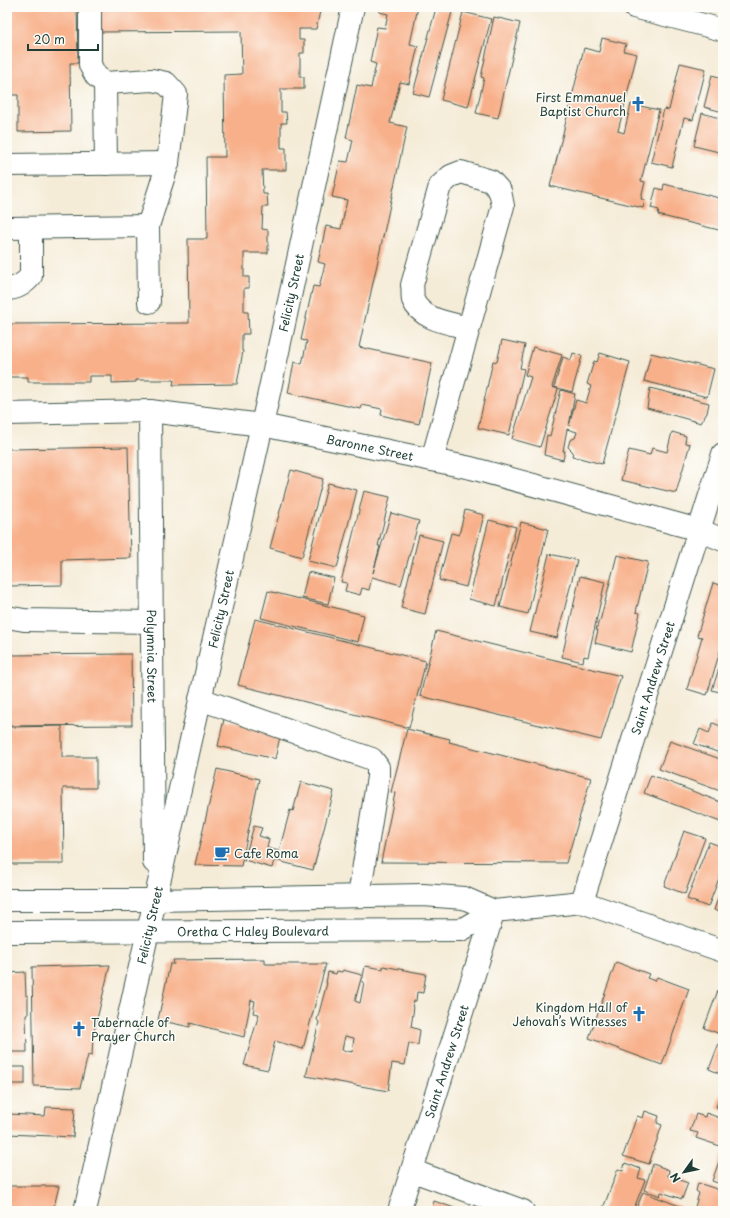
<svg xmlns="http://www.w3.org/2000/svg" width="730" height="1218" viewBox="0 0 730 1218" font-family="'Playpen Sans',sans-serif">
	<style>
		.building { fill: #f8b08a; fill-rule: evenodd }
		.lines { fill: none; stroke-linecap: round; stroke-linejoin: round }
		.minor-casing { stroke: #3f574d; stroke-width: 24 }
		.minor { stroke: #fff; stroke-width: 22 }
		.labels { text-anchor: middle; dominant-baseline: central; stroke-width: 3; stroke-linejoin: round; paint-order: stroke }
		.poi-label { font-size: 12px; fill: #1f3d34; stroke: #fdfcf7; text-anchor: end }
		.street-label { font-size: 12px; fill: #1f3d34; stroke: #fdfcf7 }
	</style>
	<rect width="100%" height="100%" fill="#fdfcf7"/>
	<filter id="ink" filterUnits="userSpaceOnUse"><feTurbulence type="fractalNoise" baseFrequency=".025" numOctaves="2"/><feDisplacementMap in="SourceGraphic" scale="8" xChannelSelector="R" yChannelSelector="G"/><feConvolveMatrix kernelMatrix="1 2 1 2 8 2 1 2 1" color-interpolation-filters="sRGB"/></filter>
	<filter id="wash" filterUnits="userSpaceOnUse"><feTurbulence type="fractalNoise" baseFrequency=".012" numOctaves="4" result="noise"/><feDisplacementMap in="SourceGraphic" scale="16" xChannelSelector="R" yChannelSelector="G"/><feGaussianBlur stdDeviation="0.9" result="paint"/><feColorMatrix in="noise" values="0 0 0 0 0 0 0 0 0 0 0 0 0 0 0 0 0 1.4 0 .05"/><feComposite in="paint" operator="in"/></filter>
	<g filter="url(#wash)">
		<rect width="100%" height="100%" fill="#f5ecd8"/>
		<g id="blocks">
			<path class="building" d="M7 7H77L78 63H70L71 131 18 132V95H7Z
				M98 7H321L316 29H299V40H304V53H300V77H304V89H281V112H286L287 123H281V148H286V170H262L263 194H267L268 207H263L262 229 268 230V253H244V277H249V288H244V312H248L249 334H242V351H243L237 384 173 385 174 380H136V382L112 383V376H89V382H28V377H7V324L189 323 188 239H207L206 157H225L224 75 242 74 241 31 98 32Z
				M380 7H418L410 44 418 46 409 84 400 82 390 123 407 127 359 347 432 363 419 424 381 415 382 409 362 405 361 409 288 393 294 362 302 364 307 341 301 340 313 286 319 287 325 264 318 262 326 226 341 229 347 200 332 197 340 161 348 162 353 140 346 138 357 85 371 88 376 64 370 62 377 27 385 28 388 14 379 12Z
				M436 8 452 12 429 97 413 93Z
				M463 12 491 19 468 107 441 100Z
				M494 17 520 23 498 118 476 113 484 78 481 77Z
				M602 38 626 44 624 51 637 54 618 131 624 133 631 104 659 110 641 181 645 182 641 199 645 200 643 208 550 186 584 48 599 52Z
				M680 63 706 69 693 120 684 118 672 167 651 162 664 109 669 110Z
				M712 75 723 78V112L704 107Z
				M702 113 723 119V153L694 146Z
				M664 184 723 199V231L658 215 659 210 651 208 656 188 663 190Z
				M502 340 525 345 520 368 524 369 509 435 478 428 493 361 497 362Z
				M533 347 562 355 552 387 558 389 540 447 512 439 531 377 525 375Z
				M573 353 582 356 572 392 554 387 563 357 571 360Z
				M600 353 630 362 602 464 572 456 573 452 568 447 570 440 575 438 577 432 567 429 563 451H565L563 460 544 455 547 435 550 436 561 390 575 394 569 426 576 400 586 403 591 386 587 384 594 361 597 362Z
				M651 353 714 369 707 397 644 381Z
				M650 388 709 403 707 413 701 423 647 408Z
				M672 432 686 436 685 443 690 444 676 493 621 480 629 450 650 455 652 448 667 452Z
				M128 447 131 558 62 560V585L7 586V449Z
				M291 470 323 479 302 557 270 548Z
				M328 483 357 490 337 568 308 561Z
				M364 491 390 497 378 546H380L373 573 391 513 419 521 401 585 372 577 369 590 362 588 360 595 345 591 347 583 341 582Z
				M465 510 484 515 466 587 439 580 451 533 459 535Z
				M489 520 516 527 496 606 469 599Z
				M521 522 548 529 528 614 500 607Z
				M419 535 443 541 425 614 401 608Z
				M549 554 577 560 557 638 530 632Z
				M617 555 648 562 636 612 640 613 631 652 595 643 598 630H596L599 620 600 621Z
				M308 572 334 578 328 604 302 598Z
				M580 576 605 582 588 657 584 656 583 662 562 657Z
				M713 583 723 586V641L707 695 687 689 702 637 697 636Z
				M268 591 364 615 358 642 261 618Z
				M255 619 426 661 409 728 238 685Z
				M436 631 621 676 601 740 420 696Z
				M131 654 132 725 7 726V655Z
				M723 656V693L712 690Z
				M224 719 281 732 275 759 218 746Z
				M713 723 723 727V754L694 744 700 729 709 733Z
				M62 726V757H96V788H63L64 864H7V727Z
				M407 729 450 739 449 742 591 778 566 863 381 862 395 793 391 792Z
				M670 741 723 760V792L659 769Z
				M217 769 259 779 241 866 195 865Z
				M651 775 723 803V823L644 793Z
				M301 782 334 791 313 870 274 860 272 868 244 860 254 826 262 828 259 836 269 839 267 848 279 851 290 810 293 811Z
				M684 831 705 838 685 894 664 886Z
				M709 842 723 847V868L708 907 687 899Z
				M723 884V913L714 910Z
				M265 959V964H326L303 1049 275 1041 268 1070 244 1065 259 1014 253 1013 255 1001 251 1000 244 1037 190 1023V1027L158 1020 170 964H174L173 960Z
				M616 962 649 974 647 978 655 981 657 977 689 989 662 1065 589 1038Z
				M110 965 93 1036 92 1056 88 1055 80 1088 34 1086 32 967Z
				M365 966 383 969V966L426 974 423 993 417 992 416 1001H414L412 1007H414L411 1027 420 1030 418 1045 409 1043 405 1065 392 1063 388 1091 306 1076 319 1022 317 1020 327 983H326L328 972 336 974 337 971 342 972 343 970 362 975 355 1001 360 1003 364 982H362ZM345 1036 354 1038 352 1052 342 1050Z
				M25 972 26 996H28V1015H26L27 1052H10V1040H7V973Z
				M723 977V1035L704 1028Z
				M721 1038H723V1075L709 1069Z
				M8 1067H25V1084H9Z
				M721 1093 723 1094V1110L716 1107Z
				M46 1107 75 1108 73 1137 8 1134 9 1114 45 1116Z
				M645 1111 659 1116 657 1123 662 1125 649 1164 623 1156 637 1116 643 1118Z
				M706 1113 723 1119V1147L696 1138 698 1133 690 1131 696 1114 705 1117Z
				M722 1153H723V1185L712 1181Z
				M625 1163 641 1169 638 1178 645 1180 633 1211H602L618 1169 623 1171Z
				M653 1164 669 1170 668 1176 688 1183 682 1199 661 1192 660 1196 644 1190Z
				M698 1183 723 1191V1211H708L695 1207 699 1193 696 1191Z
				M7 1186H59L53 1211H7Z
				M643 1192 687 1209 686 1211H647L637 1207Z
				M434 1201 463 1211H431Z"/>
		</g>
	</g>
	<g filter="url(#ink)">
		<use href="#blocks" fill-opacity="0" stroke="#3f574d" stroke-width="1"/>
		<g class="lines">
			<defs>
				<g id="minor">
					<path d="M90 7V65L96 76 105 83 152 80 166 83 176 94 168 163 148 226 149 302"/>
					<path d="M634 7 723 30"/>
					<path d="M105 83 106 164"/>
					<path d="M7 165 168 163"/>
					<path d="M7 228 148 226"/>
					<path d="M7 289C17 289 25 283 31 276V228"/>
					<path id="s1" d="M150 411 154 862"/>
					<path id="s2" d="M7 414 150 411 262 425 471 468 699 530 723 540"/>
					<path d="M432 460 503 206 500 191 491 181 461 172 451 176 440 186 412 285C413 289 412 296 413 300 421 320 450 323 468 328"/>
					<path d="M7 617 24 620 152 622"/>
					<path d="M200 699 372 759 378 767V777L359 896"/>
					<path d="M7 900H155L423 895 464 898 494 911"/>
					<path id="s3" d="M582 902 723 454"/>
					<path id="s4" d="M7 932 461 930 494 911 582 902 723 951"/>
					<path d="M413 1171 523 1211"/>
					<path id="s5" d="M85 1211 262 425 353 7"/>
					<path id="s6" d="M399 1211 494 911"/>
				</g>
			</defs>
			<use href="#minor" class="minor-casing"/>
			<use href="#minor" class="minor"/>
		</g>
	</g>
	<defs>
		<symbol id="church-bare" viewBox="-9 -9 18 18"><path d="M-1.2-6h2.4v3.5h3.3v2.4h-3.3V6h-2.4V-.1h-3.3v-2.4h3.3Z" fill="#1f6fb2" stroke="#fdfcf7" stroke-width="2.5" paint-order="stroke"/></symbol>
		<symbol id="cafe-bare" viewBox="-9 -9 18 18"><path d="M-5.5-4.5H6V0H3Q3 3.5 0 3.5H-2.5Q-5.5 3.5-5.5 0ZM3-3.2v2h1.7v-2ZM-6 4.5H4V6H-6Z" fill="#1f6fb2" stroke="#fdfcf7" stroke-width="2.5" paint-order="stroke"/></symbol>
	</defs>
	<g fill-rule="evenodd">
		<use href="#church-bare" x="627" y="93" width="22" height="22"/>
		<use href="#cafe-bare" x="211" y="842" width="22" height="22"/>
		<use href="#church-bare" x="628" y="1003" width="22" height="22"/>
		<use href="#church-bare" x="68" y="1018" width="22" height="22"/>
	</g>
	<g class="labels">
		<g class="poi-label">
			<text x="626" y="97">First Emmanuel<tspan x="626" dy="14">Baptist Church</tspan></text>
			<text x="234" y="853" text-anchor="start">Cafe Roma</text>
			<text x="627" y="1007">Kingdom Hall of<tspan x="627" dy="14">Jehovah’s Witnesses</tspan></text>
			<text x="91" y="1022" text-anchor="start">Tabernacle of<tspan x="91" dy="14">Prayer Church</tspan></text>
		</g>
		<g class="street-label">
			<text stroke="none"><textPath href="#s5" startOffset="941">Felicity Street</textPath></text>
			<text stroke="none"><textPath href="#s2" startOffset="366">Baronne Street</textPath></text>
			<text stroke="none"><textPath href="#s5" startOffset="617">Felicity Street</textPath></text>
			<text stroke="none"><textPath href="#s1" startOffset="245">Polymnia Street</textPath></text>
			<text stroke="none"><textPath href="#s3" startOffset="235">Saint Andrew Street</textPath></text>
			<text stroke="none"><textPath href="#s5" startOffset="293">Felicity Street</textPath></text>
			<text stroke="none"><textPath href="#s4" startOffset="246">Oretha C Haley Boulevard</textPath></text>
			<text stroke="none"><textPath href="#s6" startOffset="157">Saint Andrew Street</textPath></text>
		</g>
	</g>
	<rect width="730" height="1218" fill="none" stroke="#fdfcf7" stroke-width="24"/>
	<g transform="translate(684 1172) rotate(237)" stroke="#fdfcf7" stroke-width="3" paint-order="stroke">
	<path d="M0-3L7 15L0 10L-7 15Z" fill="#1f3d34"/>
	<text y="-6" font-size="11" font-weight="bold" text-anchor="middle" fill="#1f3d34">N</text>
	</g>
	<path d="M28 44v6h70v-6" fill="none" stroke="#1f3d34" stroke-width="2"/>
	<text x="34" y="44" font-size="12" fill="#1f3d34" stroke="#fdfcf7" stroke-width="3" paint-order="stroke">20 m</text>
</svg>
